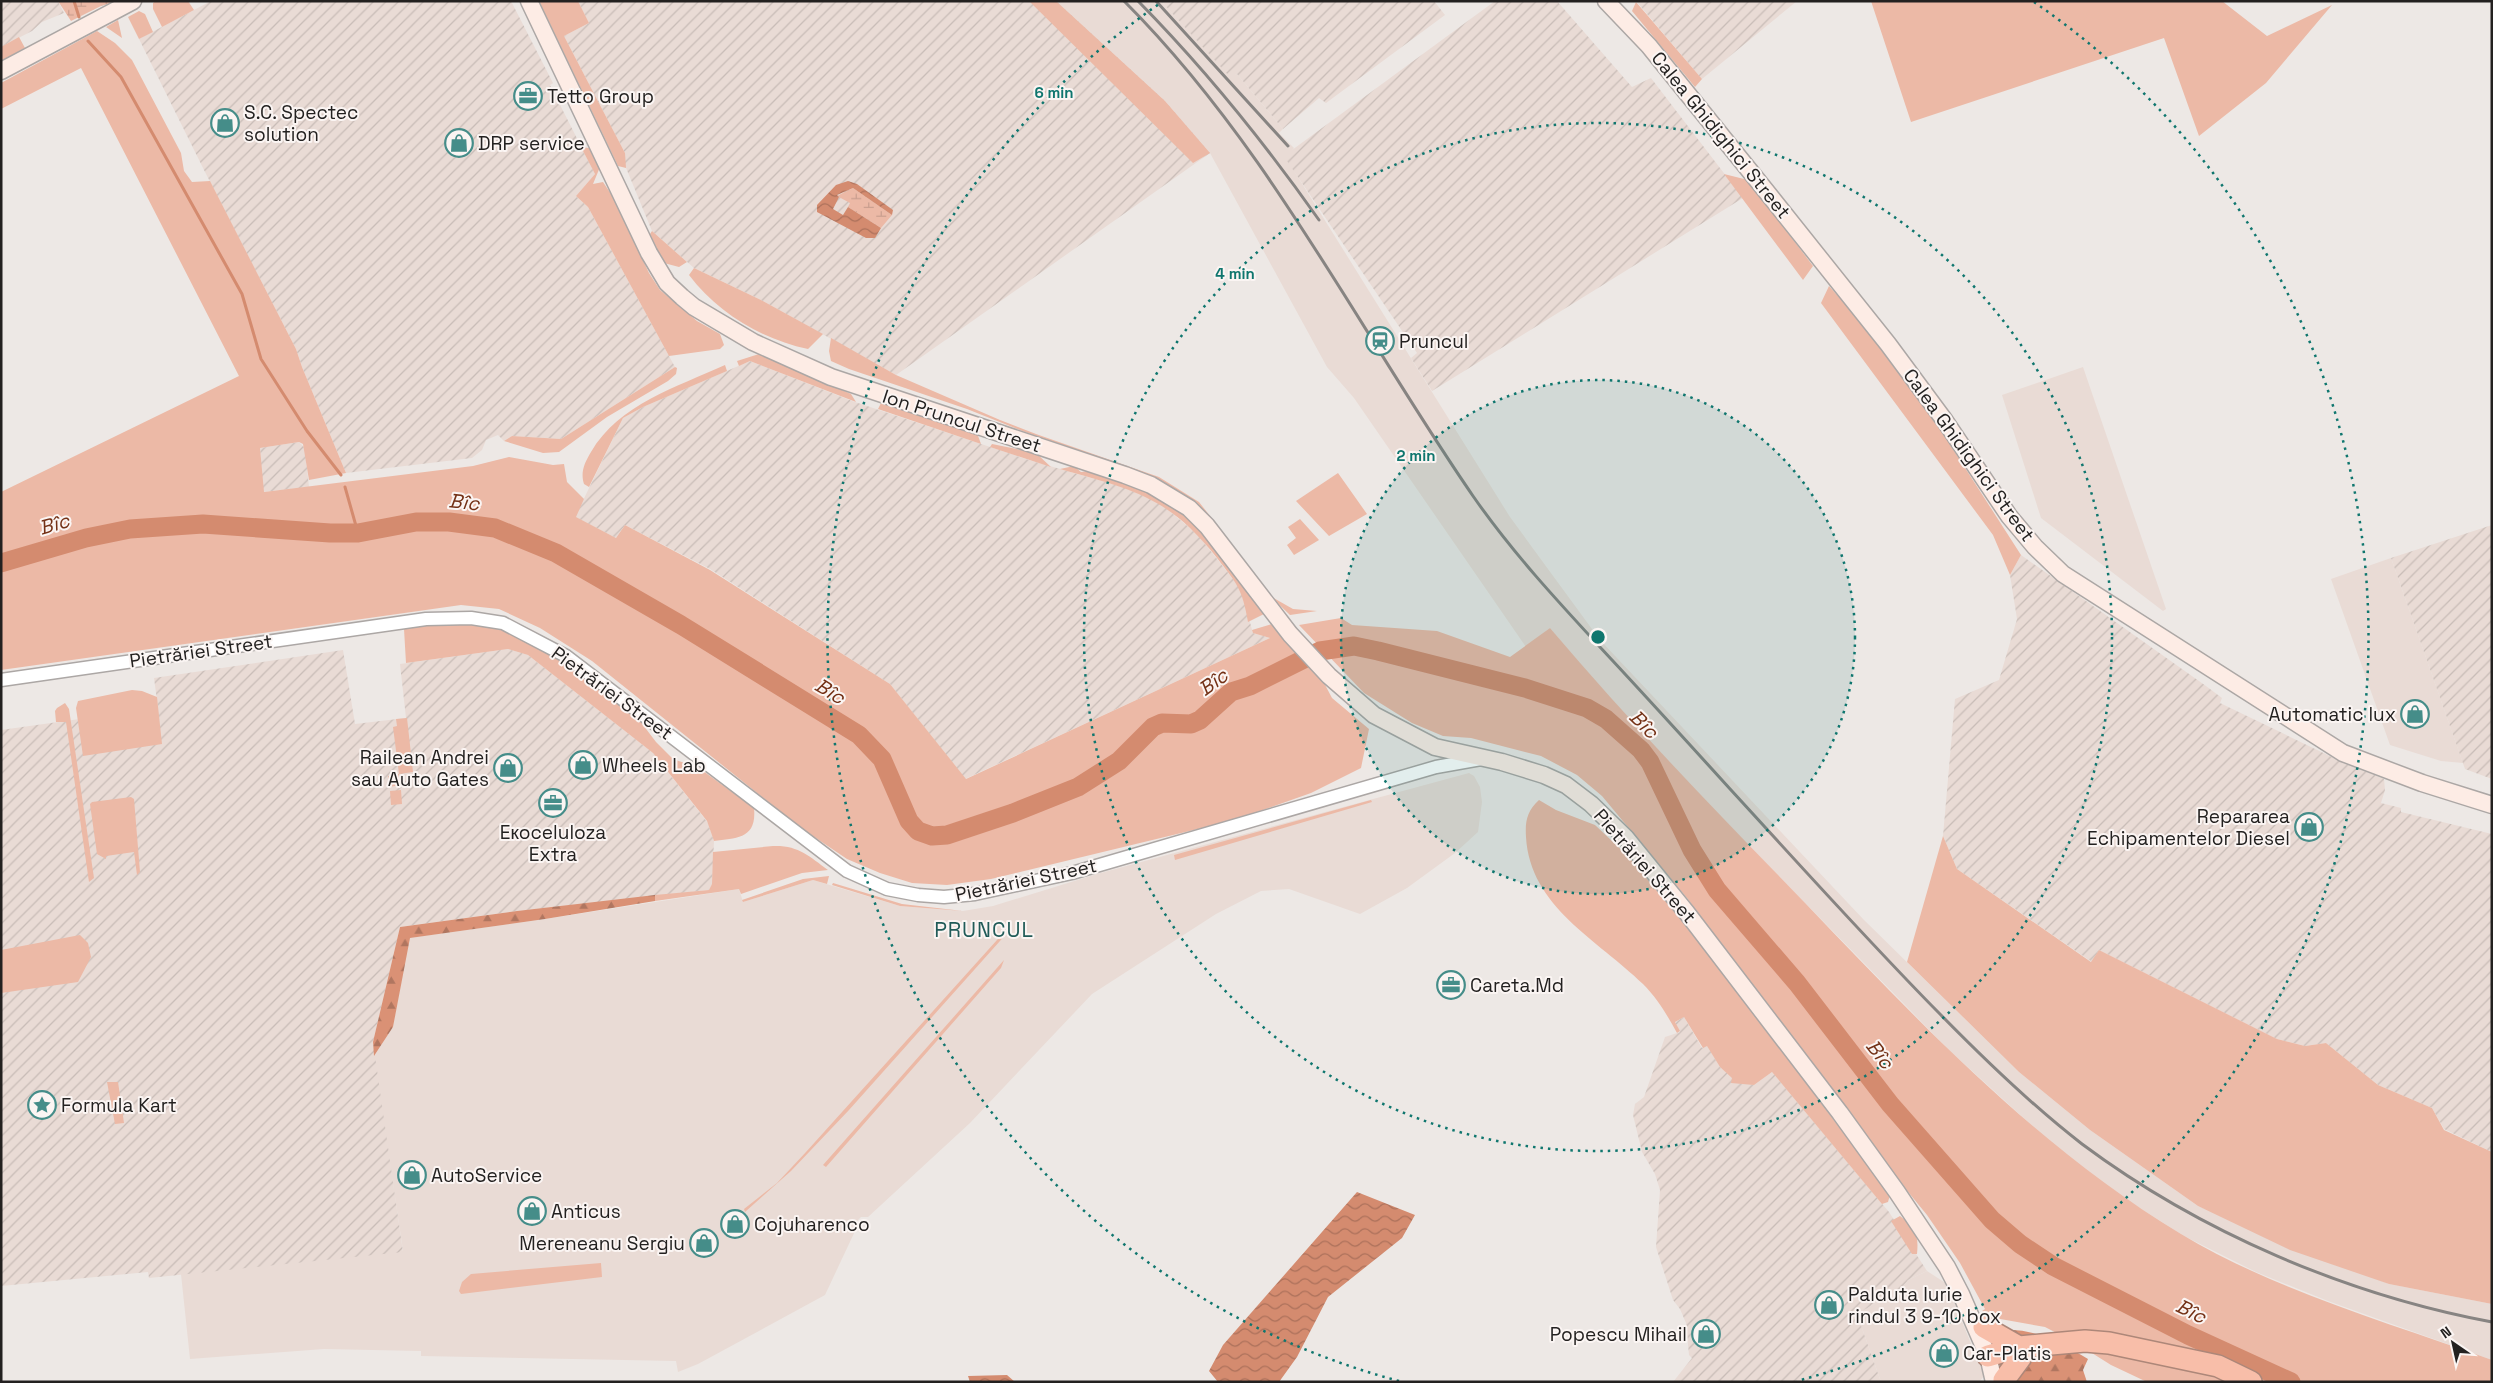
<svg xmlns="http://www.w3.org/2000/svg" width="2493" height="1383" viewBox="0 0 2493 1383" font-family="'Space Grotesk',sans-serif">
	<style>
		.built { fill: #e9dbd5 }
		.industrial { fill: url(#industrial-furrows) }
		.green { fill: #ecb9a6 }
		.forest { fill: url(#forest-firs) }
		.wetland { fill: url(#wetland-marsh) }
		.water { fill: url(#water-waves) }
		.lines { fill: none; stroke-linecap: round; stroke-linejoin: round }
		.stream { stroke: #d48b6f; stroke-width: 3 }
		.river { stroke: #d48b6f; stroke-width: 19 }
		.street-casing { stroke: #aca7a5; stroke-width: 15 }
		.secondary-casing { stroke: #aca7a5; stroke-width: 19 }
		.highway-casing { stroke: #ad8779; stroke-width: 24 }
		.street { stroke: #fff; stroke-width: 12 }
		.secondary { stroke: #fdece5; stroke-width: 16 }
		.highway { stroke: #f8bea9; stroke-width: 21 }
		.rail { stroke: #878482; stroke-width: 3 }
		.ring { fill: none; stroke: #0f766e; stroke-width: 2.5; stroke-dasharray: 2.5 5 }
		.labels { text-anchor: middle; dominant-baseline: central; stroke-width: 4; stroke-linejoin: round; paint-order: stroke }
		.poi-label { font-size: 19px; fill: #232120; stroke: #fbf5f3; text-anchor: start }
		.street-label { font-size: 19px; fill: #232120; stroke: #fbf5f3 }
		.water-label { font-size: 20px; font-style: italic; fill: #743116; stroke: #fbf5f3 }
		.quarter-label { font-size: 21px; letter-spacing: 1px; fill: #215b58; stroke: #fbf5f3 }
		.centre { fill: #0f766e; stroke: #fbf5f3; stroke-width: 2.5 }
		.ring-label { font-size: 15px; text-anchor: middle; font-weight: bold; fill: #0f766e; stroke: #fbf5f3; stroke-width: 4; stroke-linejoin: round; paint-order: stroke }
	</style>
	<defs>
		<pattern id="industrial-furrows" width="10" height="10" patternUnits="userSpaceOnUse" patternTransform="scale(1.25)"><rect width="10" height="10" fill="#e9dbd5"/><path d="M-1 1l2-2M0 10L10 0M9 11l2-2" fill="none" stroke="#c8bcb7"/></pattern>
		<pattern id="forest-firs" width="22" height="20" patternUnits="userSpaceOnUse" patternTransform="scale(1.25)"><rect width="22" height="20" fill="#da9175"/><path d="M5 1l3.5 6h-7zM16 11l3.5 6h-7z" fill="#b07660"/></pattern>
		<pattern id="wetland-marsh" width="20" height="14" patternUnits="userSpaceOnUse" patternTransform="scale(1.25)"><rect width="20" height="14" fill="#ecb9a6"/><path d="M1 5h8M5 5V1M11 12h8M15 12V8" fill="none" stroke="#ca9f8f"/></pattern>
		<pattern id="water-waves" width="16" height="10" patternUnits="userSpaceOnUse" patternTransform="scale(1.25)"><rect width="16" height="10" fill="#d48b6f"/><path d="M0 5q4-4 8 0t8 0" fill="none" stroke="#ac715b"/></pattern>
	</defs>
	<rect width="100%" height="100%" fill="#ede8e5"/>
	<path class="built" d="M1056 1H1161L1230 76 1237 74 1283 129 1279 133 1294 148 1286 158 1510 517 1600 640 1864 920 2019 1072 2090 1130 2198 1206 2389 1284 2492 1304V1360L2328 1301 2256 1272 2184 1236 2116 1193 2050 1142 1949 1050 1682 777 1604 692 1550 628 1526 647 1354 398 1327 367 1210 153 1165 101Z
		M2083 367 2166 609 2163 611 2041 518 2002 395Z
		M2391 558 2463 763 2441 761 2390 745 2331 579Z
		M1469 773 1474 776 1480 787 1482 802 1478 832 1455 853 1407 888 1360 914 1289 889 1261 891 1216 914 1092 994 970 1123 868 1217H861L855 1223 856 1229 825 1295 698 1364 678 1372 676 1361 421 1356V1351L324 1349 190 1359 181 1274 403 1251 374 1056 393 1027 409 938 545 919 739 889 743 902 813 880 900 906 963 911 993 906 1097 874Z
		M1927 1271 1947 1284 1984 1376 1979 1382H1881L1857 1314 1902 1288 1908 1280Z"/>
	<path class="industrial" d="M1 1H58L64 13 42 22 32 31 1 47Z
		M211 1H511L553 83 550 85 595 174 576 196 588 207 675 367 561 439 512 436 504 441 498 435 486 440 482 450 472 458 346 473 302 367 296 349 204 170 139 39Z
		M578 1H1056L1165 101 1210 153 896 375 761 300 694 268 652 231 624 163 625 153 564 36 589 23Z
		M1161 1H1434L1445 15 1326 103 1319 98 1283 129 1237 74 1230 77Z
		M1495 1H1557L1632 87 1651 78 1743 198 1432 391 1411 358 1417 353 1285 158 1288 153Z
		M1636 1H1797L1702 79Z
		M750 361 852 401 1029 460 1126 488 1160 503 1198 535 1240 588 1253 633 1270 638 965 779 890 684 710 569 625 525 616 538 575 517 623 418 643 407Z
		M299 442 305 448 309 487 263 492 260 448Z
		M2492 525V779L2465 769 2391 558Z
		M2021 555 2206 686 2222 698 2220 703 2338 760 2384 779 2385 790 2381 803 2401 808V812L2492 834V1152L2444 1129 2432 1108 2378 1085 2326 1043 2305 1046 2277 1039 2099 950 2092 962 1957 869 1943 836 1955 699 1999 680 2017 619 2010 575Z
		M508 649 528 655 653 753 708 823 714 841 712 885 709 890 517 911 400 927 373 1042 403 1252 149 1278 148 1272 1 1286V730L158 708 154 678 343 650 355 724 406 718 400 664Z
		M1684 1017 1702 1048 1707 1045 1720 1067 1733 1078 1754 1085 1772 1072 1889 1212 1927 1271 1908 1280 1902 1288 1857 1314 1881 1382H1673L1692 1358 1689 1355 1686 1323 1680 1309 1673 1300 1656 1247 1660 1190 1655 1174 1642 1152 1633 1115 1635 1104 1644 1097 1665 1037 1680 1032 1675 1022Z"/>
	<path class="green" d="M156 1H188L194 10 162 27 153 9V3Z
		M539 1H578L589 23 564 36 625 153 626 168 618 166Z
		M1029 1H1056L1165 101 1210 153 1193 163Z
		M1871 1H2222L2267 36 2332 5 2266 83 2199 136 2164 38 1911 122Z
		M1636 2 1702 79 1695 87 1632 11Z
		M139 11 145 14 153 32 139 39 128 17Z
		M118 20 122 38 106 27Z
		M97 31 115 43 132 60 181 153 184 171 192 182 210 181 296 349 302 367 346 473 309 480 303 444 299 442 260 448 264 492 473 466 509 457 553 465 564 464 567 482 584 499 576 517 616 538 625 525 710 570 890 684 966 779 1270 638 1253 633 1252 630 1272 624 1322 679 1332 698 1369 729 1361 768 1311 793 1235 820 991 879 947 885 912 883 880 873 847 859 801 828 592 661 540 628 499 609 461 605 1 670V492L239 376 81 68 1 109V83Z
		M19 37 25 48 1 61V47Z
		M581 147 589 148 600 167 593 184 603 182 611 194 649 273 660 290 697 321 720 334 724 345 720 349 669 356 588 207 576 196 595 174Z
		M1724 174 1748 180 1813 266 1803 280Z
		M652 231 687 262 679 267 664 263 650 234Z
		M694 268 761 300 823 334 808 349C761 339 718 313 689 275Z
		M1829 286 1869 331 1933 418 2021 555 2010 575 1993 535 1821 303Z
		M831 338 896 375 1000 420 1036 434 1159 477 1199 502 1229 540 1207 514 1189 499 1157 480 1035 436 967 409 849 369 831 361 829 351Z
		M759 354 851 394 856 402 750 361 739 366 737 361Z
		M725 365 727 371 643 407 623 418 589 487 584 484C580 472 585 462 591 452 619 404 677 387 725 365Z
		M675 367 677 368 676 374 668 381 607 417 559 452 543 453 504 441 512 436 561 439Z
		M881 403 977 433 981 444 878 409Z
		M992 444 1036 453 1051 467 990 447Z
		M1074 466 1081 472C1097 469 1109 476 1125 481 1199 509 1221 553 1266 613L1248 622C1242 588 1237 584 1217 558 1168 496 1133 490 1060 469Z
		M1338 473 1367 514 1329 536 1296 501Z
		M1300 519 1319 540 1294 555 1287 545 1296 538 1288 527Z
		M1270 596 1293 609 1317 611 1290 615Z
		M1341 618 1352 625 1437 631 1510 657 1550 628C1631 724 1719 814 1807 905 1922 1025 2038 1148 2181 1234 2274 1290 2390 1323 2492 1360V1382H2147L2111 1365 2076 1343 2045 1327 1989 1317 1982 1311 1985 1309 1960 1263 1927 1215 1895 1176 1687 898 1602 796 1577 775 1541 756 1471 738 1443 736 1412 723 1364 693 1299 625Z
		M475 621 501 627 541 648 585 676 637 717 656 742 673 759 699 768 754 808C757 839 737 838 714 841L707 821 653 753 528 655 508 649 406 663 404 629 437 623Z
		M132 690 142 691 157 697 162 744 83 756 76 708 78 701Z
		M65 703 69 709 94 878 89 882 66 722H56L55 711 57 708Z
		M407 718 413 772 399 774 400 785 389 787 388 776 399 774 393 727 397 726 396 719Z
		M401 790 402 804 391 805 390 791Z
		M131 797 134 799 140 872 137 875 134 852 106 856V859L97 854 90 804 92 802Z
		M1371 800 1372 802 1175 860 1174 855Z
		M1539 800 1556 810 1595 825 1628 856 1703 946 1890 1195 1888 1202 1882 1204 1772 1072 1754 1085 1731 1083 1732 1078 1720 1067 1707 1046 1703 1048 1684 1017 1675 1022 1680 1031 1677 1033C1667 1015 1658 999 1643 984 1598 940 1530 907 1526 837 1525 821 1527 811 1539 800Z
		M1943 836 1957 869 2091 962 2099 950 2277 1039 2305 1046 2326 1043 2378 1085 2432 1108 2444 1130 2492 1152V1304L2389 1284 2290 1250 2198 1206 2090 1130 2019 1072 1907 962Z
		M773 846C798 845 809 856 828 870L802 873 741 894 739 889 655 901V895L709 890 712 884 713 852Z
		M829 876 827 884 813 880 743 902 742 900 803 879Z
		M833 883 902 904 963 911 900 906 832 885Z
		M1006 930 1008 932 849 1110 791 1171 745 1212 744 1209 777 1183 806 1152Z
		M80 935 88 943 91 957 78 982 1 993V950Z
		M1004 960 1001 968 826 1167 823 1165Z
		M107 1082H118L124 1123 115 1124Z
		M1900 1216C1915 1228 1919 1234 1917 1254H1912L1891 1221Z
		M601 1263 602 1277 461 1294 459 1291 462 1282 471 1274Z"/>
	<path class="forest" d="M655 895V901L545 919 410 938 393 1027 374 1056 373 1042 400 927 517 911Z
		M2010 1330C2039 1330 2064 1345 2088 1359L2083 1370 2087 1382H2009L1997 1351Z"/>
	<path class="wetland" d="M58 1H118L101 6 71 21Z
		M853 188 892 215 881 228 848 207 850 203 837 196Z"/>
	<path class="water" d="M848 181 857 184 893 210 892 215 853 188 837 195 839 197 833 209 843 215 848 207 881 228 875 238H866L817 212V205L836 185Z
		M1357 1192 1415 1215 1402 1238 1328 1297 1297 1357 1279 1382H1218L1209 1371 1223 1345Z
		M1007 1375 1015 1382H970L968 1376Z"/>
	<g class="lines">
		<path class="stream" d="M74 1 79 17
			M88 41 121 77 242 294 261 359 307 431 341 475
			M345 487 358 533"/>
		<path class="river" d="M1 563 86 538 130 529 203 524 330 533H358L416 522H449L495 528 556 553 681 625 859 735 882 759 909 821 918 831 932 836 947 835 1013 813 1078 787 1119 761 1153 727 1162 723 1191 724 1200 720 1231 692 1250 686 1320 651 1354 646 1378 651 1525 688 1587 708 1606 719 1641 750 1650 762 1692 850 1717 890 1797 983 1890 1104 1992 1220 2020 1244 2053 1266 2188 1335 2291 1382"/>
		<defs>
			<path id="street" d="M1 680 426 619 471 618 503 623 566 656 847 871 887 889 918 895 944 897 975 894 1072 873 1436 767 1481 759"/>
			<path id="secondary" d="M529 1 649 253 667 283 682 297 694 307 753 342 831 377 1125 475 1151 485 1189 508 1207 526 1290 634 1329 676 1374 715 1435 747 1502 762 1544 775 1566 785 1591 804 1626 838 1687 913 1840 1113 1897 1192 1947 1267 1961 1294 1988 1356 1994 1382
				M1606 1 1649 46 1766 191 1888 344 1945 421 2009 516 2035 547 2063 574 2343 753 2422 783 2492 805
				M1 71 133 1"/>
			<path id="highway" d="M1984 1327 2019 1347
				M1988 1356 2019 1347 2085 1341 2109 1343 2218 1366 2251 1382
				M2004 1380 2021 1357"/>
		</defs>
		<use href="#street" class="street-casing"/>
		<use href="#secondary" class="secondary-casing"/>
		<use href="#highway" class="highway-casing"/>
		<use href="#street" class="street"/>
		<use href="#secondary" class="secondary"/>
		<use href="#highway" class="highway"/>
		<path class="rail" d="M1124 1C1269 146 1358 329 1473 496 1514 555 1563 607 1612 660 1652 703 1691 746 1731 790 1799 864 1867 940 1938 1012 1983 1058 2030 1104 2082 1144 2200 1232 2347 1295 2492 1322
			M1138 1C1205 69 1264 142 1319 220
			M1156 1 1288 146"/>
	</g>
	<circle cx="1598" cy="637" r="257" fill="#0f766e" fill-opacity=".12"/>
	<g class="ring">
		<circle cx="1598" cy="637" r="257"/>
		<circle cx="1598" cy="637" r="514"/>
		<path d="M1399 1381A770 770 0 0 1 1162 2M2034 2A770 770 0 0 1 1797 1381"/>
	</g>
	<defs>
		<symbol id="office-ring" viewBox="-11 -11 22 22"><circle r="9.5" fill="#fbf5f3" stroke="#458d89" stroke-width="1.5"/><path d="M-6-3h4V-5.5h4V-3h4V5H-6ZM-1-4.5V-3h2v-1.5ZM-6 0V1H6V0Z" fill="#458d89"/></symbol>
		<symbol id="shop-ring" viewBox="-11 -11 22 22"><circle r="9.5" fill="#fbf5f3" stroke="#458d89" stroke-width="1.5"/><path d="M-5-2.5h2.3a2.7 3.5 0 0 1 5.4 0H5L5.5 6h-11ZM-1.5-2.5h3a1.5 2.3 0 0 0-3 0Z" fill="#458d89"/></symbol>
		<symbol id="station-ring" viewBox="-11 -11 22 22"><circle r="9.5" fill="#fbf5f3" stroke="#458d89" stroke-width="1.5"/><path d="M-3-6H3Q5-6 5-4V2Q5 4 3 4L4.5 6H3L1.5 4h-3L-3 6H-4.5L-3 4Q-5 4-5 2V-4Q-5-6-3-6ZM-3.5-4v3h7v-3ZM-3.5 1v1.5H-2V1ZM2 1v1.5H3.5V1Z" fill="#458d89"/></symbol>
		<symbol id="sight-ring" viewBox="-11 -11 22 22"><circle r="9.5" fill="#fbf5f3" stroke="#458d89" stroke-width="1.5"/><path d="M0-6L1.8-2.2L6-1.7L2.9 1.2L3.7 5.4L0 3.3L-3.7 5.4L-2.9 1.2L-6-1.7L-1.8-2.2Z" fill="#458d89"/></symbol>
	</defs>
	<g fill-rule="evenodd">
		<use href="#office-ring" x="512" y="80" width="32" height="32"/>
		<use href="#shop-ring" x="209" y="107" width="32" height="32"/>
		<use href="#shop-ring" x="443" y="127" width="32" height="32"/>
		<use href="#station-ring" x="1364" y="325" width="32" height="32"/>
		<use href="#shop-ring" x="2399" y="698" width="32" height="32"/>
		<use href="#shop-ring" x="567" y="749" width="32" height="32"/>
		<use href="#shop-ring" x="492" y="752" width="32" height="32"/>
		<use href="#office-ring" x="537" y="787" width="32" height="32"/>
		<use href="#shop-ring" x="2293" y="811" width="32" height="32"/>
		<use href="#office-ring" x="1435" y="969" width="32" height="32"/>
		<use href="#sight-ring" x="26" y="1089" width="32" height="32"/>
		<use href="#shop-ring" x="396" y="1159" width="32" height="32"/>
		<use href="#shop-ring" x="516" y="1195" width="32" height="32"/>
		<use href="#shop-ring" x="719" y="1208" width="32" height="32"/>
		<use href="#shop-ring" x="688" y="1227" width="32" height="32"/>
		<use href="#shop-ring" x="1813" y="1289" width="32" height="32"/>
		<use href="#shop-ring" x="1690" y="1318" width="32" height="32"/>
		<use href="#shop-ring" x="1928" y="1337" width="32" height="32"/>
	</g>
	<g class="labels">
		<g class="poi-label">
			<text x="547" y="96">Tetto Group</text>
			<text x="244" y="112">S.C. Spectec<tspan x="244" dy="22">solution</tspan></text>
			<text x="478" y="143">DRP service</text>
			<text x="1399" y="341">Pruncul</text>
			<text x="2396" y="714" text-anchor="end">Automatic lux</text>
			<text x="489" y="757" text-anchor="end">Railean Andrei<tspan x="489" dy="22">sau Auto Gates</tspan></text>
			<text x="602" y="765">Wheels Lab</text>
			<text x="2290" y="816" text-anchor="end">Repararea<tspan x="2290" dy="22">Echipamentelor Diesel</tspan></text>
			<text x="553" y="832" text-anchor="middle">Eкoceluloza<tspan x="553" dy="22">Extra</tspan></text>
			<text x="1470" y="985">Careta.Md</text>
			<text x="61" y="1105">Formula Kart</text>
			<text x="431" y="1175">AutoService</text>
			<text x="551" y="1211">Anticus</text>
			<text x="754" y="1224">Cojuharenco</text>
			<text x="685" y="1243" text-anchor="end">Mereneanu Sergiu</text>
			<text x="1848" y="1294">Palduta Iurie<tspan x="1848" dy="22">rindul 3 9-10 box</tspan></text>
			<text x="1687" y="1334" text-anchor="end">Popescu Mihail</text>
			<text x="1963" y="1353">Car-Platis</text>
		</g>
		<g class="street-label">
			<text transform="translate(1721 135) rotate(51)">Calea Ghidighici Street</text>
			<text transform="translate(962 421) rotate(18)">Ion Pruncul Street</text>
			<text transform="translate(1969 455) rotate(54)">Calea Ghidighici Street</text>
			<text transform="translate(201 651) rotate(-8)">Pietrăriei Street</text>
			<text transform="translate(612 693) rotate(36)">Pietrăriei Street</text>
			<text transform="translate(1645 866) rotate(49)">Pietrăriei Street</text>
			<text transform="translate(1026 880) rotate(-12)">Pietrăriei Street</text>
		</g>
		<g class="water-label">
			<text transform="translate(464 502) rotate(6)">Bîc</text>
			<text transform="translate(54 524) rotate(-16)">Bîc</text>
			<text transform="translate(1213 682) rotate(-36)">Bîc</text>
			<text transform="translate(830 691) rotate(31)">Bîc</text>
			<text transform="translate(1644 724) rotate(44)">Bîc</text>
			<text transform="translate(1880 1054) rotate(52)">Bîc</text>
			<text transform="translate(2191 1311) rotate(26)">Bîc</text>
		</g>
		<g class="quarter-label">
			<text x="984" y="929">PRUNCUL</text>
		</g>
	</g>
	<circle cx="1598" cy="637" r="8" class="centre"/>
	<g class="ring-label">
		<text x="1054" y="98">6 min</text>
		<text x="1235" y="279">4 min</text>
		<text x="1416" y="461">2 min</text>
	</g>
	<rect width="2493" height="1383" fill="none" stroke="#232120" stroke-width="5"/>
	<g transform="translate(2453 1343) rotate(326)" stroke="#fbf5f3" stroke-width="4" paint-order="stroke">
	<path d="M0-4L9 19L0 12L-9 19Z" fill="#232120"/>
	<text y="-8" font-size="14" font-weight="bold" text-anchor="middle" fill="#232120">N</text>
	</g>
</svg>
